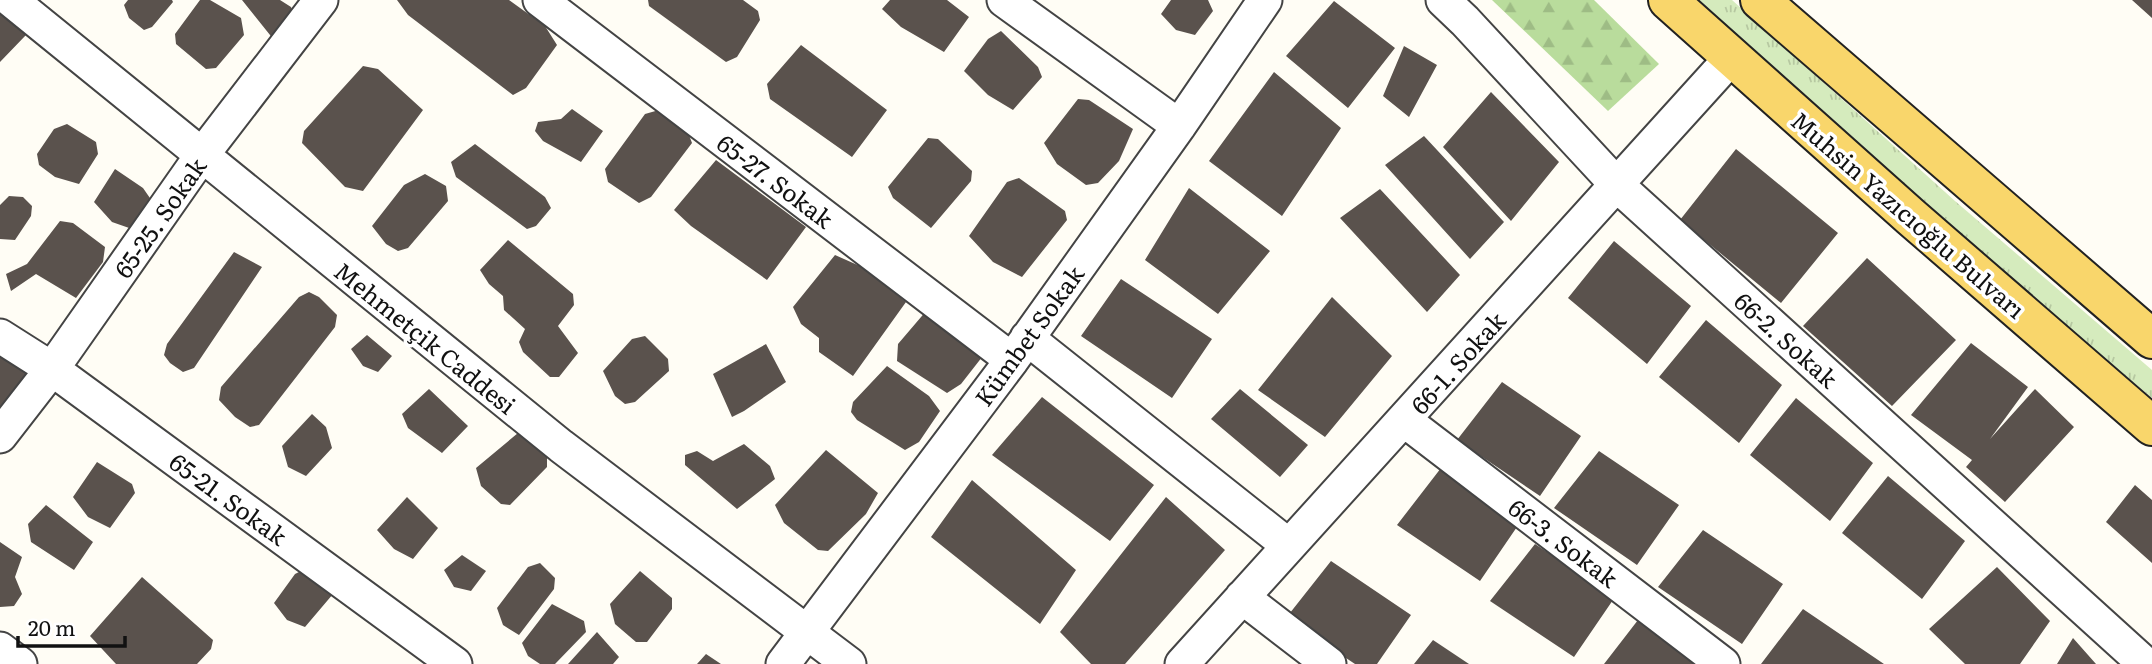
<svg xmlns="http://www.w3.org/2000/svg" width="2152" height="664" viewBox="0 0 2152 664" font-family="Literata,serif">
	<style>
		.grass { fill: url(#grass-tufts) }
		.forest { fill: url(#forest-firs) }
		.building { fill: #5a524d }
		.lines { fill: none; stroke-linecap: round; stroke-linejoin: round }
		.minor-casing { stroke: #444; stroke-width: 37 }
		.primary-casing { stroke: #222; stroke-width: 42 }
		.minor { stroke: #fff; stroke-width: 33 }
		.primary { stroke: #f9d66b; stroke-width: 38 }
		.labels { text-anchor: middle; dominant-baseline: central; stroke-width: 7; stroke-linejoin: round; paint-order: stroke }
		.street-label { font-size: 24px; fill: #111; stroke: #fff }
	</style>
	<defs>
		<pattern id="grass-tufts" width="24" height="20" patternUnits="userSpaceOnUse" patternTransform="scale(1.75)"><rect width="24" height="20" fill="#d5ebbd"/><path d="M3 7l-1-3M5 7V3M7 7l1-3M15 17l-1-3M17 17v-4M19 17l1-3" fill="none" stroke="#b6c8a1"/></pattern>
		<pattern id="forest-firs" width="22" height="20" patternUnits="userSpaceOnUse" patternTransform="scale(1.75)"><rect width="22" height="20" fill="#b9dc9c"/><path d="M5 1l3.5 6h-7zM16 11l3.5 6h-7z" fill="#9ebc85"/></pattern>
	</defs>
	<rect width="100%" height="100%" fill="#fffdf5"/>
	<path class="grass" d="M1691 0H1732L1955 201 2152 370V398L2037 302Z"/>
	<path class="forest" d="M1492 0H1594L1659 64 1608 111Z"/>
	<path class="building" d="M128 0H172L173 2 152 27 144 30 129 18 124 5Z
		M200 0H210L241 18 244 35 216 68 206 69 176 44 175 34Z
		M242 0H280L291 7 294 15 274 40Z
		M397 0H509L545 26 557 45 526 88 513 95 408 15Z
		M648 0H743L758 11 760 20 737 57 726 62 649 6Z
		M890 0H947L969 17 944 52 901 27 882 9Z
		M1171 0H1208L1213 11 1195 35 1176 30 1161 14Z
		M2132 0H2152V18Z
		M1334 1 1395 48 1348 108 1286 56Z
		M0 7 22 23 26 35 0 62Z
		M1001 31 1038 67 1042 77 1013 110 988 95 964 71 988 39Z
		M801 45 887 110 852 157 770 99 767 84Z
		M1404 46 1437 65 1409 117 1383 96Z
		M363 66 378 69 423 110 363 191 345 187 302 143 304 131Z
		M1274 72 1341 128 1282 216 1209 161Z
		M1491 92 1559 162 1511 221 1443 147Z
		M1078 99 1089 100 1133 129 1119 161 1098 183 1086 185 1057 164 1044 143Z
		M572 109 603 131 581 162 543 141 535 131 538 122 561 119Z
		M659 110 689 135 692 143 651 197 639 203 608 182 605 169 645 114Z
		M67 124 96 142 98 154 79 184 55 177 39 165 37 154 54 129Z
		M1424 136 1504 222 1470 259 1385 165Z
		M928 138 938 139 972 171 971 181 931 228 893 198 888 187Z
		M475 144 545 197 551 208 536 226 527 229 456 177 451 162Z
		M1736 149 1838 233 1781 303 1680 220Z
		M716 160 806 227 767 280 691 226 674 210Z
		M115 169 143 188 152 201 132 229 112 222 94 202Z
		M425 174 446 186 448 201 408 248 398 251 386 244 372 226 404 185Z
		M1019 178 1065 211 1067 220 1022 277 993 262 969 236 1007 182Z
		M1189 188 1270 251 1218 314 1145 260Z
		M1380 189 1460 275 1427 312 1340 218Z
		M9 196 23 197 32 206 31 216 15 240 0 239V205Z
		M60 221 73 223 105 247 103 262 76 298 36 274 11 291 6 274 27 264Z
		M508 240 573 294 574 305 558 326 578 353 559 377H550L523 352 519 342 525 329 504 310 503 296 489 284 480 270Z
		M1614 241 1691 306 1647 364 1568 298Z
		M234 252 262 267 194 368 183 372 170 363 164 355 167 344Z
		M835 255 862 267 906 302 853 376 819 352V338L801 324 793 307Z
		M1867 258 1956 340 1892 406 1803 326Z
		M1121 279 1212 339 1172 398 1081 336Z
		M309 292 319 297 337 315 335 327 259 425 250 427 235 417 219 400 221 387 299 297Z
		M1332 297 1392 356 1325 437 1258 390Z
		M927 310 986 352 961 384 947 393 897 361 898 344Z
		M1706 320 1782 385 1739 443 1659 377Z
		M367 335 392 356 378 372 363 366 351 349Z
		M645 336 668 359 669 371 635 402 625 404 615 396 603 371 632 339Z
		M1971 343 2028 387 1990 439 2035 389 2074 427 2005 502 1966 467 1972 460 1911 415Z
		M766 344 786 382 744 411 732 417 713 374Z
		M0 348 33 365 16 411 0 407Z
		M887 366 929 396 940 411 919 442 905 450 857 420 851 412 853 402Z
		M1502 382 1581 436 1540 496 1457 440Z
		M429 389 468 426 442 453 408 428 402 414Z
		M1240 389 1308 445 1280 477 1211 419Z
		M1042 397 1154 485 1110 541 992 455Z
		M1796 398 1873 463 1830 521 1750 455Z
		M312 414 326 427 332 448 306 476 288 467 282 446Z
		M518 433 547 456V467L510 505 501 504 481 486 476 468Z
		M744 444 770 466 775 479 737 509 685 465V455L697 451 713 461Z
		M826 450 878 493 866 514 828 551 818 550 784 523 775 505Z
		M1599 451 1679 505 1637 565 1554 508Z
		M97 462 132 484 135 493 110 528 88 517 73 497Z
		M1441 468 1521 521 1480 581 1397 525Z
		M1888 476 1965 541 1922 599 1842 533Z
		M972 480 1076 570 1040 624 931 537Z
		M2135 485 2152 500V563L2106 522Z
		M407 497 438 528 413 559 394 549 377 530Z
		M1166 497 1225 550 1125 664H1091L1060 632Z
		M46 505 93 542 74 570 31 542 28 524Z
		M1703 530 1783 584 1742 644 1658 587Z
		M0 542 22 557 15 577 22 594 14 606 0 607Z
		M1535 544 1615 597 1574 657 1490 601Z
		M462 555 486 571 471 591 454 587 444 570Z
		M1331 561 1411 615 1377 664H1355L1286 618Z
		M540 563 555 578 554 589 519 635 503 625 497 608 528 567Z
		M311 566 333 594 305 627 287 620 274 603 295 574Z
		M1997 567 2050 621 2020 664H1965L1929 629Z
		M640 571 672 598V609L647 642H636L615 624 610 604Z
		M142 577 213 640 211 649 197 664H116L90 636Z
		M552 604 584 621 586 632 555 664H540L528 656 522 643Z
		M1803 609 1884 664H1761Z
		M1638 620 1703 664H1604Z
		M597 632 619 657 613 664H568Z
		M2073 638 2096 664H2057Z
		M1433 640 1469 664H1414Z
		M706 654 721 664H697Z"/>
	<g class="lines">
		<defs>
			<path id="minor" d="M11 0 561 446 849 664
				M540 0 1012 360
				M1004 0 1179 126
				M1443 0 1465 21 1617 185 2145 664
				M0 336 52 369 455 664
				M1027 338 1289 546
				M1404 420 1723 664
				M0 436 52 369 202 155 321 0
				M1242 597 1329 664
				M0 649 20 664
				M783 664 1012 360 1179 126 1265 0
				M1182 664 1731 58"/>
			<path id="primary" d="M1668 0 1911 217 2152 426
				M1760 0 2152 339"/>
		</defs>
		<use href="#minor" class="minor-casing"/>
		<use href="#primary" class="primary-casing"/>
		<use href="#minor" class="minor"/>
		<use href="#primary" class="primary"/>
	</g>
	<g class="labels">
		<g class="street-label">
			<text transform="translate(776 180) rotate(37)">65-27. Sokak</text>
			<text transform="translate(1909 214) rotate(41)">Muhsin Yazıcıoğlu Bulvarı</text>
			<text transform="translate(159 217) rotate(-55)">65-25. Sokak</text>
			<text transform="translate(1028 335) rotate(-54)">Kümbet Sokak</text>
			<text transform="translate(426 337) rotate(39)">Mehmetçik Caddesi</text>
			<text transform="translate(1787 339) rotate(42)">66-2. Sokak</text>
			<text transform="translate(1457 362) rotate(-48)">66-1. Sokak</text>
			<text transform="translate(229 498) rotate(36)">65-21. Sokak</text>
			<text transform="translate(1564 542) rotate(37)">66-3. Sokak</text>
		</g>
	</g>
	<path d="M18 636v10h107v-10" fill="none" stroke="#111111" stroke-width="3.5"/>
	<text x="28" y="636" font-size="21" fill="#111111" stroke="#ffffff" stroke-width="5" paint-order="stroke">20 m</text>
</svg>
